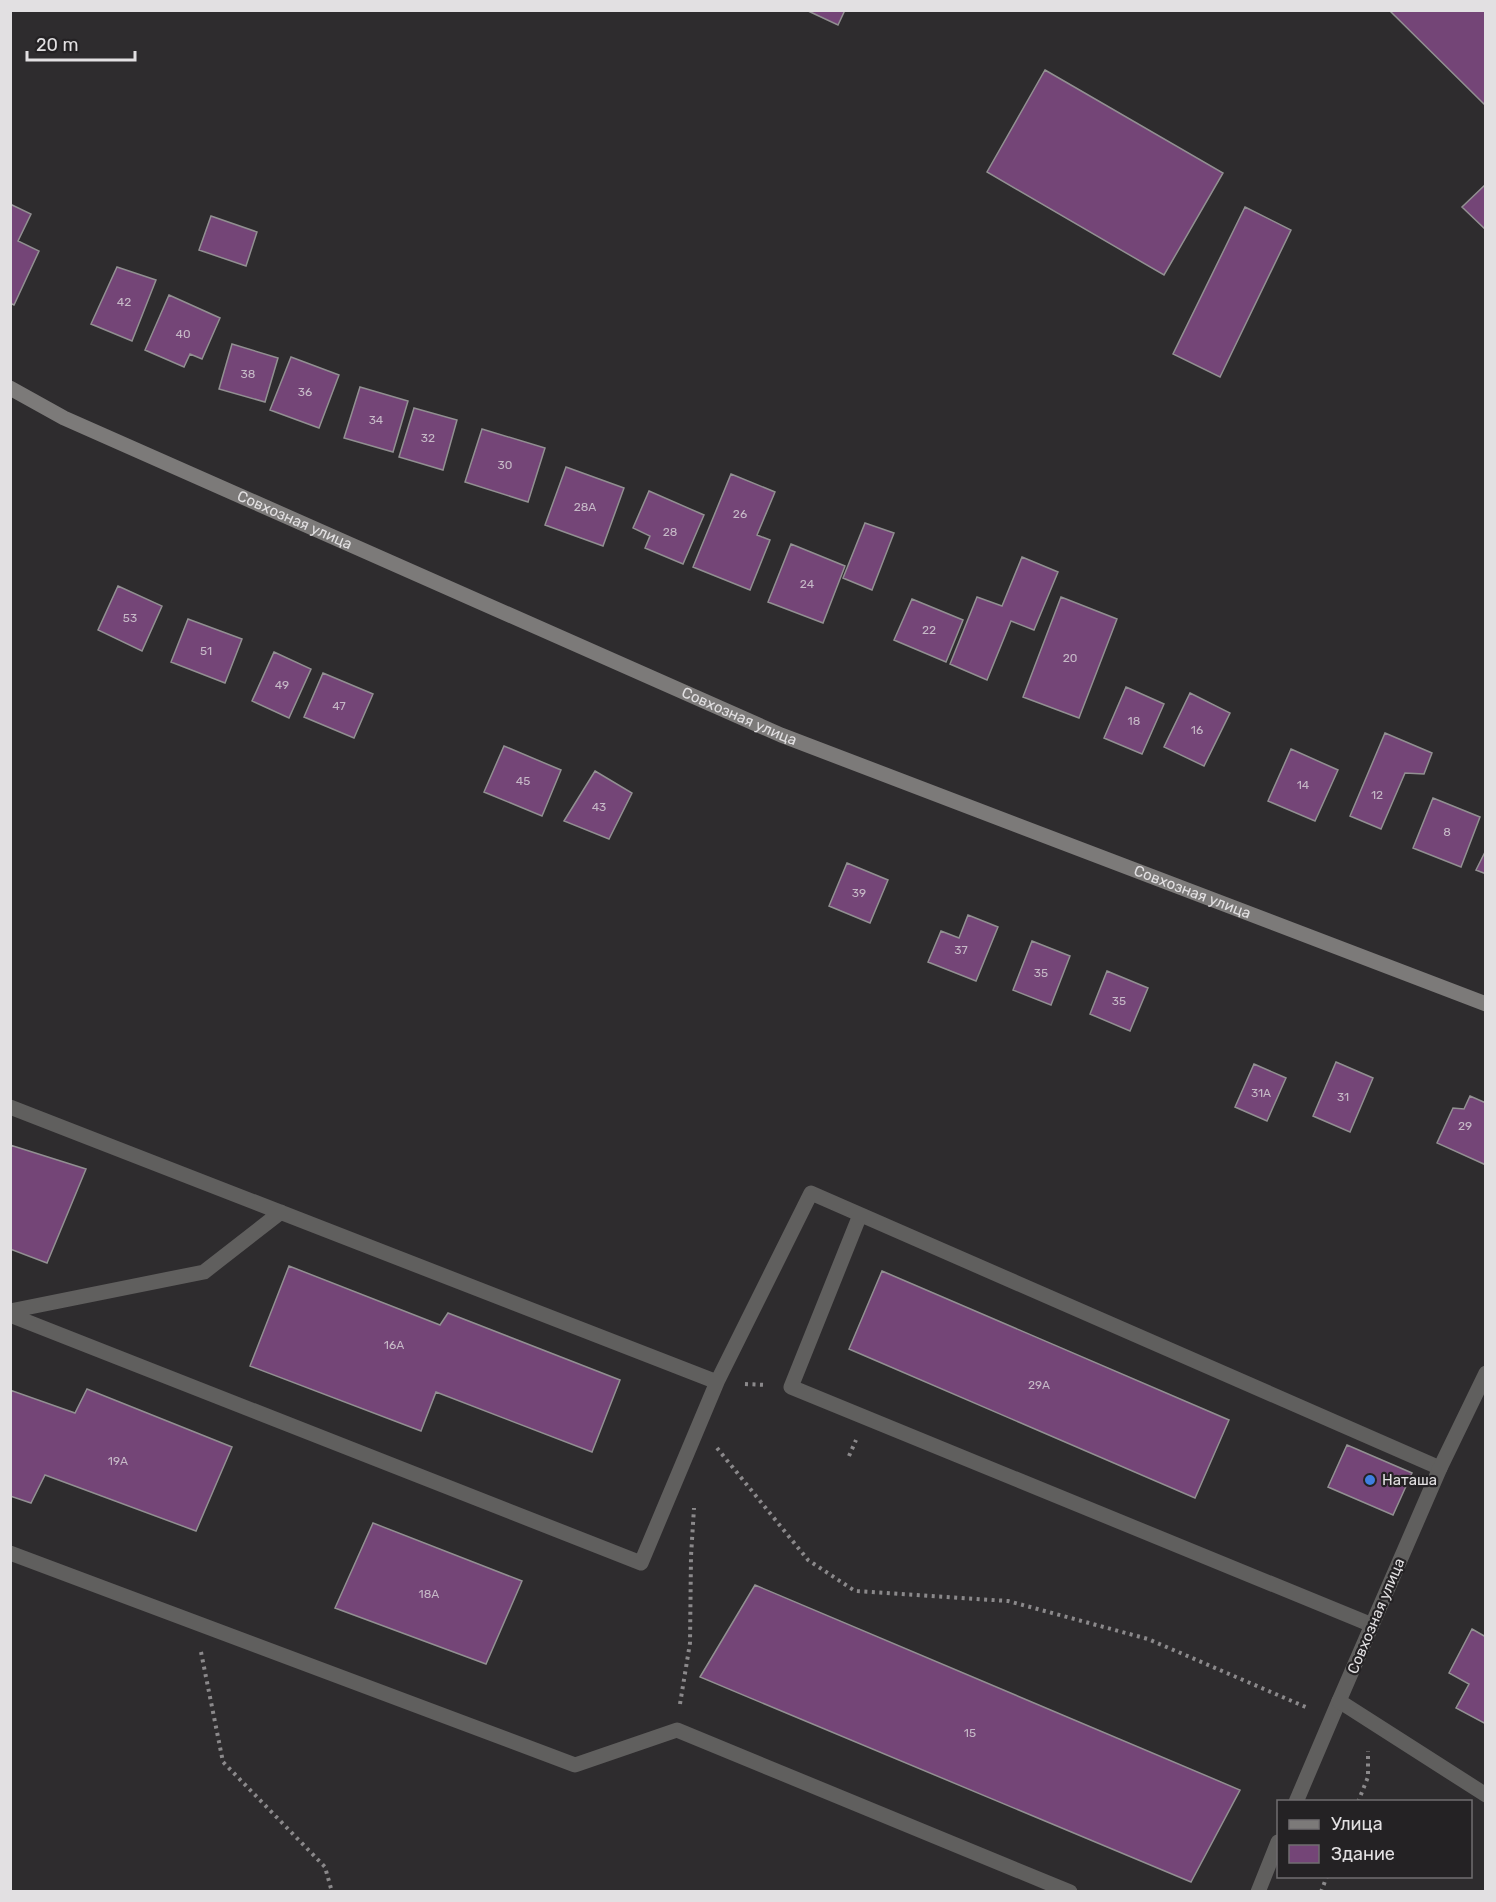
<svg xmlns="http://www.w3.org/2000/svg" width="1496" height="1902" viewBox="0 0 1496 1902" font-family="Rubik,sans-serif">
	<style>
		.building { fill: #744577; stroke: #929092; stroke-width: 1.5 }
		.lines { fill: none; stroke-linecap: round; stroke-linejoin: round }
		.path { stroke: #8b898b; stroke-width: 4; stroke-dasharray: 3 4.5; stroke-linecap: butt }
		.lane { stroke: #605f5e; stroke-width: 15 }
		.street { stroke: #605f5e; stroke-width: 15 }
		.secondary { stroke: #7c7a79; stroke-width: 15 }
		.shop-dot { fill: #3f7fe0; stroke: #242224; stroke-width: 2 }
		.labels { text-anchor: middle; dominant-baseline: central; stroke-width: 4.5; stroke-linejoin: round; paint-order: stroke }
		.number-label { font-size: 12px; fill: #c6b9c7 }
		.street-label { font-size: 15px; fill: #e2e0e2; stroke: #242224 }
		.poi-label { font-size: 15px; fill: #e2e0e2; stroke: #242224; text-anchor: start }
	</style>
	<rect width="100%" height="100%" fill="#2e2c2e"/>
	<path class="building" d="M806 10H845L838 25Z
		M1389 10H1486V106Z
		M1045 70 1223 173 1164 275 987 172Z
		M1486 184V230L1462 207Z
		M10 204 31 214 18 241 39 251 14 305 10 303Z
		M1245 207 1291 230 1220 377 1173 354Z
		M211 216 257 232 246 266 199 250Z
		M117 267 156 280 132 341 91 324Z
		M169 295 220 318 202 359 190 354 184 367 145 350Z
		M232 344 278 358 265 402 219 389Z
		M291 357 339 375 319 428 270 410Z
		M360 387 408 401 393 452 344 438Z
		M414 408 457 420 443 470 399 457Z
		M482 429 545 448 528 502 465 482Z
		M566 467 624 488 603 546 545 525Z
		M731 474 775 492 757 535 770 540 750 590 693 567Z
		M649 491 704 515 683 564 645 548 650 536 633 528Z
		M865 523 894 533 872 590 843 578Z
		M791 544 845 566 823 623 768 602Z
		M1022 557 1058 572 1034 630 1011 621 987 680 950 664 977 597 1002 606Z
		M118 586 162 606 142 651 98 630Z
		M1061 597 1117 619 1079 718 1023 697Z
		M912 599 963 620 946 662 894 640Z
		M188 619 242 639 225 683 171 662Z
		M274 652 311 669 289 718 252 701Z
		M323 673 373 694 354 738 304 717Z
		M1126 687 1164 704 1142 754 1104 738Z
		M1190 693 1230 713 1204 766 1164 747Z
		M1385 733 1432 753 1424 774 1405 773 1381 829 1350 816Z
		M504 746 561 770 542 816 484 792Z
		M1291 749 1338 770 1315 821 1268 801Z
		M595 771 632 793 609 839 564 821Z
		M1433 798 1480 817 1461 867 1413 848Z
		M1486 850V874L1476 870Z
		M847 863 888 880 870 923 829 906Z
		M968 915 998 927 976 981 928 962 941 931 959 938Z
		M1032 941 1070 956 1051 1005 1013 990Z
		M1107 971 1148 988 1130 1031 1090 1014Z
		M1336 1062 1373 1078 1350 1132 1313 1116Z
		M1254 1064 1286 1078 1267 1121 1235 1107Z
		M1470 1096 1486 1103V1165L1437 1143 1453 1108 1464 1109Z
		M10 1145 86 1169 47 1263 10 1249Z
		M289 1266 440 1325 448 1313 620 1380 592 1452 436 1392 421 1431 250 1366Z
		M882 1271 1229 1420 1195 1498 849 1349Z
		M87 1389 232 1447 196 1531 45 1475 31 1503 10 1496V1390L75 1413Z
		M1347 1445 1412 1473 1393 1515 1328 1487Z
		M373 1523 522 1581 486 1664 335 1608Z
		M755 1585 1240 1790 1191 1882 700 1677Z
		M1472 1629 1486 1637V1724L1456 1708 1469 1684 1449 1673Z"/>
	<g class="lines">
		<path class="path" d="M745 1384 767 1385
			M717 1448 808 1560 855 1591 1008 1601 1148 1639 1308 1708
			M849 1456 856 1440
			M201 1652 223 1762 325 1867 332 1892
			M680 1704 690 1643 691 1556 694 1508
			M1358 1802 1368 1777V1751
			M1321 1892 1327 1876"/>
		<path class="lane" d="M10 1107 717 1382 811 1193 1440 1468
			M860 1215 791 1387 1372 1625
			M10 1311 204 1272 281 1212
			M10 1315 641 1563 717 1382
			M10 1553 575 1765 677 1730 1070 1892
			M1296 1802 1339 1701
			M1258 1892 1278 1842"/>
		<path class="street" d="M1486 1373 1440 1468 1339 1701 1486 1795"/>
		<path class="secondary" id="s1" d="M10 388 64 418 781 735 1486 1004"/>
	</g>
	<circle class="shop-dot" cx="1370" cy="1480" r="6"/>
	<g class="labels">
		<g class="number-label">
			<text x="124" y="302">42</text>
			<text x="183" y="334">40</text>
			<text x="248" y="374">38</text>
			<text x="305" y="392">36</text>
			<text x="376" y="420">34</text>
			<text x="428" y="438">32</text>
			<text x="505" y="465">30</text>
			<text x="585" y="507">28А</text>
			<text x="740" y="514">26</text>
			<text x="670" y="532">28</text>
			<text x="807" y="584">24</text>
			<text x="130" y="618">53</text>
			<text x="929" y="630">22</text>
			<text x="206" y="651">51</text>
			<text x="1070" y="658">20</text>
			<text x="282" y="685">49</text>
			<text x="339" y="706">47</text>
			<text x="1134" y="721">18</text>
			<text x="1197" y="730">16</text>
			<text x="523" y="781">45</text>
			<text x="1303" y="785">14</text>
			<text x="1377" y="795">12</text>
			<text x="599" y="807">43</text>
			<text x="1447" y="832">8</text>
			<text x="859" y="893">39</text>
			<text x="961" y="950">37</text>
			<text x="1041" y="973">35</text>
			<text x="1119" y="1001">35</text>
			<text x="1261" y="1093">31А</text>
			<text x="1343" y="1097">31</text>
			<text x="1465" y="1126">29</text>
			<text x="394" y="1345">16А</text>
			<text x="1039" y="1385">29А</text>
			<text x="118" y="1461">19А</text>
			<text x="429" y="1594">18А</text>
			<text x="970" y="1733">15</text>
		</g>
		<g class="street-label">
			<text stroke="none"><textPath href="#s1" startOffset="314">Совхозная улица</textPath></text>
			<text stroke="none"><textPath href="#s1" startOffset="800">Совхозная улица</textPath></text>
			<text stroke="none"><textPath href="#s1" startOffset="1286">Совхозная улица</textPath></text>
			<text transform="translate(1376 1616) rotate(-67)">Совхозная улица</text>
		</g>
		<g class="poi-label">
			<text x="1382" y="1480">Наташа</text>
		</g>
	</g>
	<rect width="1496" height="1902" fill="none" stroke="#e2e0e2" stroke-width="24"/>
	<rect x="1277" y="1800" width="195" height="78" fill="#242224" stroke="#706e70" stroke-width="1.5"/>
	<rect x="1289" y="1820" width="30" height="9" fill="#7c7a79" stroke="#706e70" stroke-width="1.5"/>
	<text x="1331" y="1830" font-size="18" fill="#e2e0e2">Улица</text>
	<rect x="1289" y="1845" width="30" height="18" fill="#744577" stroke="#706e70" stroke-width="1.5"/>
	<text x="1331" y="1860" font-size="18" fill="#e2e0e2">Здание</text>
	<path d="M27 51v9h108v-9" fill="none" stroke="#e2e0e2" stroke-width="3"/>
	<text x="36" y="51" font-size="18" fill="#e2e0e2" stroke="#242224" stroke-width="4.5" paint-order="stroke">20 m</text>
</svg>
